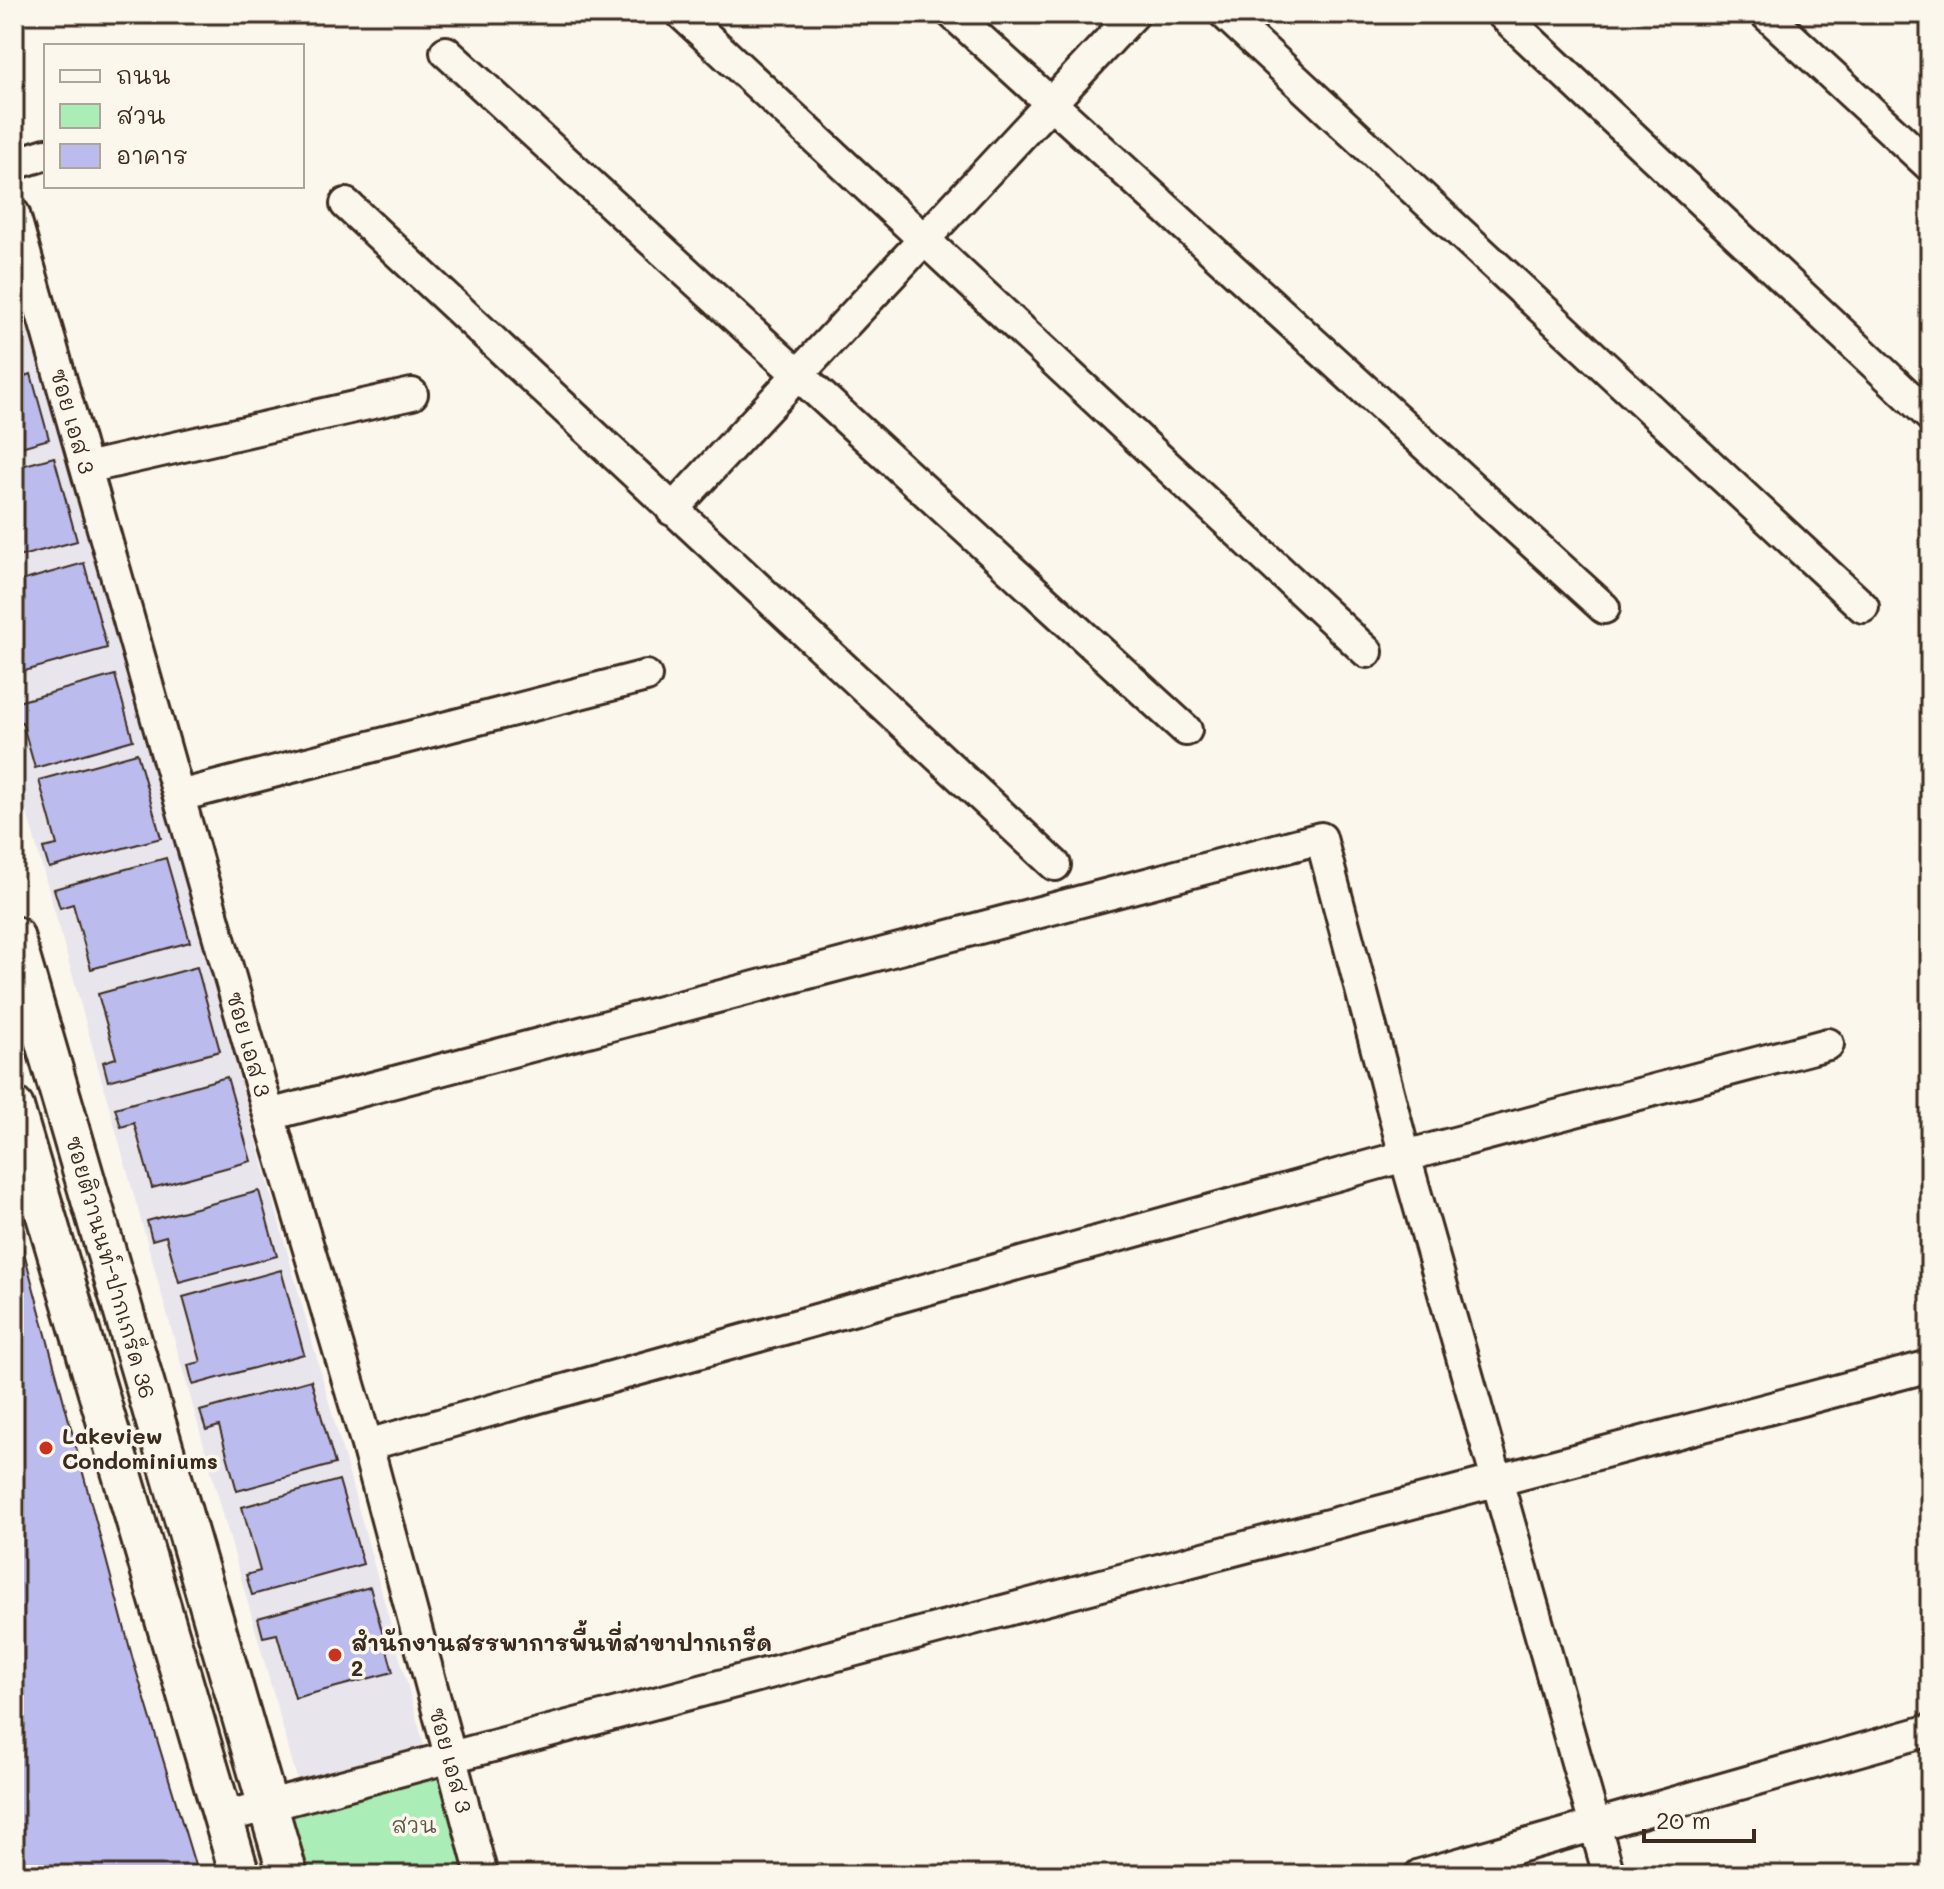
<svg xmlns="http://www.w3.org/2000/svg" width="1944" height="1889" viewBox="0 0 1944 1889" font-family="Mali,'Playpen Sans Thai',sans-serif">
	<style>
		.built { fill: #e8e5ec }
		.green { fill: #abedb6; stroke: #738c6a; stroke-width: 2 }
		.building { fill: #bbbbed; stroke: #3b2a1e; stroke-width: 2 }
		.lines { fill: none; stroke-linecap: round; stroke-linejoin: round }
		.minor-casing { stroke: #3b2a1e; stroke-width: 36 }
		.tertiary-casing { stroke: #3b2a1e; stroke-width: 44 }
		.minor { stroke: #fbf7ec; stroke-width: 30 }
		.tertiary { stroke: #fbf7ec; stroke-width: 38 }
		.poi-dot { fill: #c8321e; stroke: #fbf7ec; stroke-width: 3 }
		.labels { text-anchor: middle; dominant-baseline: central; stroke-width: 7; stroke-linejoin: round; paint-order: stroke }
		.street-label { font-size: 22px; fill: #3b2a1e; stroke: #fbf7ec }
		.poi-label { font-size: 22px; font-weight: bold; fill: #3b2a1e; stroke: #fbf7ec; text-anchor: start }
		.park-label { font-size: 22px; fill: #575b44; stroke: #fbf7ec }
	</style>
	<rect width="100%" height="100%" fill="#fbf7ec"/>
	<filter id="ink" filterUnits="userSpaceOnUse"><feTurbulence type="fractalNoise" baseFrequency=".0125" numOctaves="2"/><feDisplacementMap in="SourceGraphic" scale="16" xChannelSelector="R" yChannelSelector="G"/><feConvolveMatrix kernelMatrix="1 2 1 2 8 2 1 2 1" color-interpolation-filters="sRGB"/></filter>
	<g filter="url(#ink)">
		<path class="built" d="M14 266 460 1875H324L14 766Z"/>
		<path class="green" d="M450 1760 482 1875H306L286 1806Z"/>
		<path class="building" d="M14 313 24 348 14 351Z
			M31 374 49 439 14 449V379Z
			M54 457 77 541 14 558V468Z
			M84 563 107 648 14 674V583Z
			M115 675 133 740 35 768 22 722 14 724V703Z
			M137 753 161 838 49 868 43 848 57 845 39 780Z
			M166 858 190 942 91 969 73 904 60 908 54 889Z
			M197 967 220 1051 108 1081 103 1062 116 1058 98 994Z
			M227 1077 251 1161 152 1188 134 1123 121 1127 115 1108Z
			M259 1191 277 1256 179 1282 166 1236 152 1240 147 1221Z
			M14 1215 133 1660 198 1875 14 1872Z
			M281 1270 304 1354 193 1385 188 1365 201 1362 183 1297Z
			M311 1380 335 1464 237 1491 219 1426 206 1430 200 1411Z
			M339 1480 363 1564 252 1595 246 1575 260 1571 242 1507Z
			M370 1587 393 1672 295 1698 277 1634 263 1637 258 1618Z"/>
		<g class="lines">
			<defs>
				<path id="minor" d="M682 14 1367 652
					M953 14 1604 608
					M1225 14 1863 607
					M1502 14 1930 416
					M1766 14 1930 166
					M446 52 1186 730
					M14 164 46 154
					M346 204 1055 865
					M14 214 269 1115 367 1445 482 1875
					M86 468 412 394
					M672 510 1134 14
					M179 796 646 676
					M269 1115 1321 838 1405 1156 1609 1875
					M367 1445 1405 1156 1828 1044
					M224 1817 1930 1366
					M1420 1875 1930 1730"/>
				<path id="tertiary" d="M14 936 288 1875
					M14 1107 240 1875"/>
			</defs>
			<use href="#minor" class="minor-casing"/>
			<use href="#tertiary" class="tertiary-casing"/>
			<use href="#minor" class="minor"/>
			<use href="#tertiary" class="tertiary"/>
		</g>
	</g>
	<g class="poi-dot">
		<circle cx="46" cy="1448" r="8"/>
		<circle cx="335" cy="1655" r="8"/>
	</g>
	<g class="labels">
		<g class="street-label">
			<text transform="translate(73 421) rotate(74)">ซอย เอส 3</text>
			<text transform="translate(249 1044) rotate(74)">ซอย เอส 3</text>
			<text transform="translate(111 1267) rotate(74)">ซอยติวานนท์-ปากเกร็ด 36</text>
			<text transform="translate(451 1760) rotate(75)">ซอย เอส 3</text>
		</g>
		<g class="poi-label">
			<text x="62" y="1435">Lakeview<tspan x="62" dy="25">Condominiums</tspan></text>
			<text x="351" y="1642">สำนักงานสรรพาการพื้นที่สาขาปากเกร็ด<tspan x="351" dy="25">2</tspan></text>
		</g>
		<g class="park-label">
			<text x="414" y="1824">สวน</text>
		</g>
	</g>
	<rect width="1944" height="1889" fill="none" stroke="#fbf7ec" stroke-width="48"/>
	<rect x="24" y="24" width="1896" height="1841" fill="none" stroke="#3b2a1e" stroke-width="3" filter="url(#ink)"/>
	<rect x="44" y="44" width="260" height="144" fill="#fbf7ec" stroke="#aea59a" stroke-width="2"/>
	<rect x="60" y="70" width="40" height="12" fill="#fbf7ec" stroke="#aea59a" stroke-width="2"/>
	<text x="116" y="84" font-size="24" fill="#3b2a1e">ถนน</text>
	<rect x="60" y="104" width="40" height="24" fill="#abedb6" stroke="#aea59a" stroke-width="2"/>
	<text x="116" y="124" font-size="24" fill="#3b2a1e">สวน</text>
	<rect x="60" y="144" width="40" height="24" fill="#bbbbed" stroke="#aea59a" stroke-width="2"/>
	<text x="116" y="164" font-size="24" fill="#3b2a1e">อาคาร</text>
	<path d="M1644 1829v12h110v-12" fill="none" stroke="#3b2a1e" stroke-width="4"/>
	<text x="1656" y="1829" font-size="24" fill="#3b2a1e" stroke="#fbf7ec" stroke-width="6" paint-order="stroke">20 m</text>
</svg>
